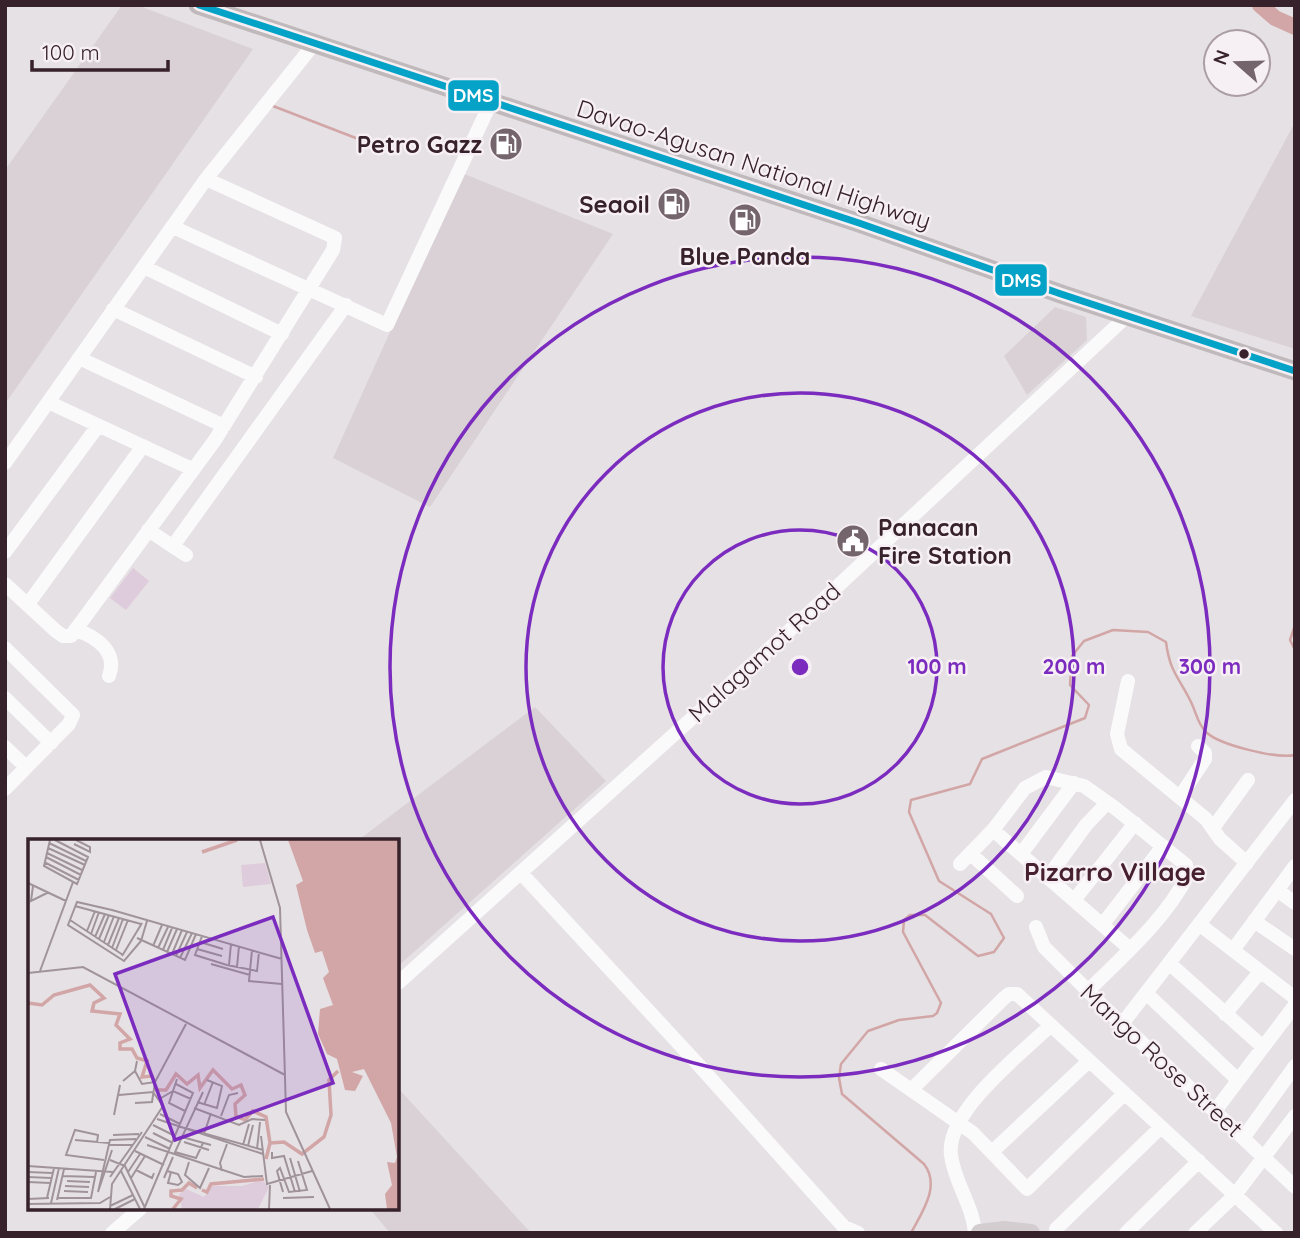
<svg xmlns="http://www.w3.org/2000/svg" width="1300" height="1238" viewBox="0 0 1300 1238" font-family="Quicksand,sans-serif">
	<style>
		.built { fill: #d9d1d5 }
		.green { fill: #decbdb }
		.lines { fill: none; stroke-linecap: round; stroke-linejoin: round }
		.stream { stroke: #d2a6a6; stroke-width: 2.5 }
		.river { stroke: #d2a6a6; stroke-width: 16 }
		.minor { stroke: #fbfafb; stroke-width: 14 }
		.major { stroke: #d3cdd0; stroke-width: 18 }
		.highway { stroke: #c0b9bb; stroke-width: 19 }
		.bus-1-casing { stroke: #f6eff3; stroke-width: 12 }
		.bus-1 { stroke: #03a2c6; stroke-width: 7 }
		.ring { fill: none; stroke: #7b2cbf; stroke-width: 3.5 }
		.bus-dot { fill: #37212a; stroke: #f6eff3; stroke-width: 2.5 }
		.labels { text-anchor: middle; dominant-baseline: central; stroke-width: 5; stroke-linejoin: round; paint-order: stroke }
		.poi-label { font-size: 24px; font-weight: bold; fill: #37212a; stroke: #f6eff3; text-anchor: end }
		.street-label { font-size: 24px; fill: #37212a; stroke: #f6eff3 }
		.neighbourhood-label { font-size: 26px; font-weight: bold; fill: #46202e; stroke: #f6eff3 }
		.inset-river { fill: none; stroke: #d2a6a6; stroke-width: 3.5 }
		.inset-road { fill: none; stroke: #a0949a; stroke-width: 2 }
		.view { fill: #7b2cbf; fill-opacity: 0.15; stroke: #7b2cbf; stroke-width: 3.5 }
		.inset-edge { fill: none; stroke: #37212a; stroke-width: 3.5 }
		.centre { fill: #7b2cbf; stroke: #f6eff3; stroke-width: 3.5 }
		.ring-label { font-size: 21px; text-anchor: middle; font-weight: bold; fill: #7b2cbf; stroke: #f6eff3; stroke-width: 5; stroke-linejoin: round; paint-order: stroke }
		.line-badge { stroke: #f6eff3; stroke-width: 2.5 }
		.badge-label { font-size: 19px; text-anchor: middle; font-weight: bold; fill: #fff }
	</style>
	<rect width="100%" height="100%" fill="#e6e1e4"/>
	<path class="built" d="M122 5H137L253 49 5 404V170Z
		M1295 122V349L1191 316Z
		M462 173 613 234 430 507 333 458Z
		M1055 307 1086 317 1087 340 1027 395 1004 356Z
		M535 707 606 781 397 967V841H357Z
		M397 1087 531 1233H390L369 1208H397Z"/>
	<path class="green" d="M133 568 149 581 126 610 110 598Z"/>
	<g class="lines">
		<path class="stream" d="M273 106 379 147
			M1295 625 1290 640 1295 650
			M811 1233H820
			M911 1233C922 1212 941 1186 924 1164L842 1094 839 1078 841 1064 868 1031 899 1020 933 1016 937 1013 941 1003 903 932 904 920 910 915H925L978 956 994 952 1004 938 991 914 939 881 909 812 911 800 970 784 982 759 1085 718 1089 705 1070 685 1072 656 1084 641 1113 630 1148 632 1166 642C1170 673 1179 677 1191 702 1196 712 1198 725 1206 732 1219 745 1277 759 1295 755"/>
		<path class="river" d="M1260 5 1275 18 1295 27"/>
		<path class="minor" d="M173 227 387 325 491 102
			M144 267 282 334
			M113 309 256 377
			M79 358 224 426
			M48 402 192 469
			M5 463 206 179 314 44
			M148 530 186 555
			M173 546 346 305
			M5 552 98 426
			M5 584 56 631 63 636H71L215 440 333 250 335 238 329 235 206 179
			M28 604 143 446
			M76 630C97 637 118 652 109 676
			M5 648 73 715 69 724 5 789
			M1128 681 1117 734 1121 749 1206 819 1220 839 1247 863
			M5 698 51 743
			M5 747 26 767
			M1180 797 1205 759V753L1198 746
			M1213 828 1248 780
			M993 830 1130 949
			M971 854 1017 896
			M1021 854 1074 783
			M960 864 993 830 1025 788 1046 777 1084 786 1115 808 1186 865 1188 875C1164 921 1124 955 1088 991
			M521 873 695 1061 844 1227 858 1233
			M1048 877 1086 825 1107 803
			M1277 890 1295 903
			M1075 899 1135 823
			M1254 921 1295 949
			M1103 924 1163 846
			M1199 924 1295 998
			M1036 927 1044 947 1101 1004 1295 1187
			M1233 950 1295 866
			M1169 963 1263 1047
			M397 984 810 612 1127 316
			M1146 993 1238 1080
			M1225 1014 1260 972
			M1122 1024 1295 800
			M881 1069 973 1133 1027 1189 1124 1094
			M911 1090 1004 998 1009 994H1017L1276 1233
			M1215 1111 1295 1005
			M1244 1137 1295 1066
			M993 1151 1089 1061
			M1056 1229 1161 1127
			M112 1233 141 1208
			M975 1233C973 1205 954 1182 951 1155 945 1112 1022 1053 1051 1025
			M1126 1233 1199 1161
			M1195 1233 1235 1195 1295 1116"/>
		<path class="major" d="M980 1233 1004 1230 1031 1233"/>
		<path class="highway" d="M198 5 859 223 1061 294 1295 371"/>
		<defs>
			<path id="bus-1" d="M199 5 859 223 1061 294 1295 371"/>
		</defs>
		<use href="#bus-1" class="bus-1-casing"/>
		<use href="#bus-1" class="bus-1"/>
	</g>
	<g class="ring">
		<circle cx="800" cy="667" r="137"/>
		<circle cx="800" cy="667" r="274"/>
		<circle cx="800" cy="667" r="410"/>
	</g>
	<defs>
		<symbol id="fuel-disc" viewBox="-11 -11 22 22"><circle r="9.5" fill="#74646b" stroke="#f6eff3"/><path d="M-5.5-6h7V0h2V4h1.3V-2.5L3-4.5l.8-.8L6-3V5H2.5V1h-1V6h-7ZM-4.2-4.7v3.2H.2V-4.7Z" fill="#fff"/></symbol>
		<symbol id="civic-disc" viewBox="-11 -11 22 22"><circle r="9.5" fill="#74646b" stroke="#f6eff3"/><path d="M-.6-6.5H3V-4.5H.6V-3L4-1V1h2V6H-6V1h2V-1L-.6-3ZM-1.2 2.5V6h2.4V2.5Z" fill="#fff"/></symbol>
	</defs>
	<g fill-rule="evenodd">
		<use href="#fuel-disc" x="487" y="125" width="38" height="38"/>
		<use href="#fuel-disc" x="655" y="185" width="38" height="38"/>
		<use href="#fuel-disc" x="726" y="201" width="38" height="38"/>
		<use href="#civic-disc" x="834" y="522" width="38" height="38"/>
	</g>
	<circle class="bus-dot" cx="1244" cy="354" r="6"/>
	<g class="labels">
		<g class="poi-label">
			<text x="482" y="144">Petro Gazz</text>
			<text x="650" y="204">Seaoil</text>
			<text x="745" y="256" text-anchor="middle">Blue Panda</text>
			<text x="878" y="527" text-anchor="start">Panacan<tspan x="878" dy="28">Fire Station</tspan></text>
		</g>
		<g class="street-label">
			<text transform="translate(754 164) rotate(18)">Davao-Agusan National Highway</text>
			<text transform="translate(764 652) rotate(-42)">Malagamot Road</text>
			<text transform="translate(1162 1060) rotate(43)">Mango Rose Street</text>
		</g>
		<g class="neighbourhood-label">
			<text x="1115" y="871">Pizarro Village</text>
		</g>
	</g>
	<g transform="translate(28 839)">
		<rect width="371" height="371" fill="#e6e1e4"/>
		<path d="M237 24 243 45 215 48 213 26ZM234 341 241 348 230 370H154L151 355 158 350 176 358 184 347H214Z" fill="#decbdb"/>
		<path d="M260 1H371V370H359L357 355 364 346 359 323 367 324 369 318 363 284 336 230 324 233 335 237 327 252 317 251 309 220 299 215 290 195 292 170 305 166 295 139 301 133 294 112 287 114 279 91 268 46 275 42Z" fill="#d2a6a6"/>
		<path class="inset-river" d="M174 13 209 1M0 164 14 166 26 156 62 146 76 159 66 164 64 172 92 175 88 186 102 200 92 204V210H104L109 219 119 222 114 238 124 237 126 242M127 251H138L148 235 159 245 170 236 172 249 185 231 204 250 213 246 217 256 207 265 208 277 217 281 225 272 238 278 242 304 238 320M242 304 256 303 274 315 296 298 303 276 301 241 310 232M174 351 179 353 183 345 236 340M145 370 153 360 143 357V352L154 351 161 344 169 349"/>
		<path class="inset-road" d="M22 1 16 27 49 45 60 18 27 1M232 1 252 69 258 273 302 370M21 4 58 22M46 5 62 13V8L48 1M20 9 57 26M19 14 54 31M18 18 53 36M16 23 51 41M0 44 38 62M5 47 3 62 19 54M47 67 113 85M42 81 95 116M119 82 113 102 96 122 40 86 49 63 84 71 254 120M59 92 67 72M63 95 71 73M174 97 167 116 199 126 229 132 231 113M67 98 77 75M109 99 157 121 168 95M71 100 81 76M76 103 86 77M172 103 195 110M80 106 91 79M125 107 134 86M84 109 95 80M130 109 140 88M169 110 194 117M88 111 100 81M135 111 144 89M224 111 221 142 254 145M139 113 149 90M144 115 154 91M94 117 114 84M148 117 159 93M152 119 164 94M183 125 222 136M201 126 203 105M209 128 211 107M12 132 45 43M0 134 55 128 257 236M107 232 114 245 127 243M149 240 141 264 157 272M95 242 107 232 109 222M175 253 147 313 168 319 175 304M133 259 145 252 163 260M169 263 189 269 194 247 179 241M107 264 124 263 127 243 158 185M176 266 185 243M166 269 211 286 224 280 237 281M132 275 152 285M86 276 92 246M193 277 201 256 210 254M129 280 235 315M125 286 147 297M157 289 235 311M125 294 145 304M176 295 183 274M85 296 111 295M233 297 239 345 284 332M117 298 142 310M154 298 183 306M47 301 81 304M156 303 181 311M69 304 70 296 47 291 38 316 76 321M81 306H105M119 306 216 338 235 337M215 306 221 285M220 307 225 286M229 310 232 283M107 312 136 326M244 313V319L256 317 267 353M262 319 272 353M82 321 97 327 117 369M161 323 157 336 172 349 181 329M0 327 85 333M108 331 124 339 126 334M93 332 112 370M139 332 150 335 154 343 150 346 140 344 143 333M194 332 192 324 199 305M0 333 24 334M100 333 112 315M34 337 67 338M0 338 23 339M82 338 114 293M103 339 117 317M136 339 145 318M39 342 62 343M0 343 22 344M37 347 61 348M36 352 60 353M70 353 82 301 108 300M70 353 84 311M255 353 249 332 252 329 261 353 279 351 270 322M19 359 26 329M30 359H63L68 333M255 359 286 358M0 360 21 359M29 361 36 330M23 364 31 329M0 365 72 364 82 358M82 367 105 356M82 370 84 345 135 267 125 253 91 256M87 370 107 360M116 370 165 254 148 245M241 370 242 346"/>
		<path class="view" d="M245 78 305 244 147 301 87 135Z"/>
		<rect width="371" height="371" class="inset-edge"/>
	</g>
	<circle cx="800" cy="667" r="10" class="centre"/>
	<g class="ring-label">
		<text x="937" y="674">100 m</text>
		<text x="1074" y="674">200 m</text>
		<text x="1210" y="674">300 m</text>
	</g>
	<g class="line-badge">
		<rect x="447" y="79" width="53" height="33" rx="7" fill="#03a2c6"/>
		<rect x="994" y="263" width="54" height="34" rx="7" fill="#03a2c6"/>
	</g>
	<g class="badge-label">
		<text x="473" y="102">DMS</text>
		<text x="1021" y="287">DMS</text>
	</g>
	<rect width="1300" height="1238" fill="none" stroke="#37212a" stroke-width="14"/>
	<g transform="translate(1237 63) rotate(290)"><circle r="33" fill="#f6eff3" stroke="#aa9da3" stroke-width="2"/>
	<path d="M0-5L12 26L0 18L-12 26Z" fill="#74646b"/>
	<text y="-10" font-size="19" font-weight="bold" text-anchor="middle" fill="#37212a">N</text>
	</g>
	<path d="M32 60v10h136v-10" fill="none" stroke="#37212a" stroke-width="3.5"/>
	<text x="42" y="60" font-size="21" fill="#37212a" stroke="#f6eff3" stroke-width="5" paint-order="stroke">100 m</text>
</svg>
